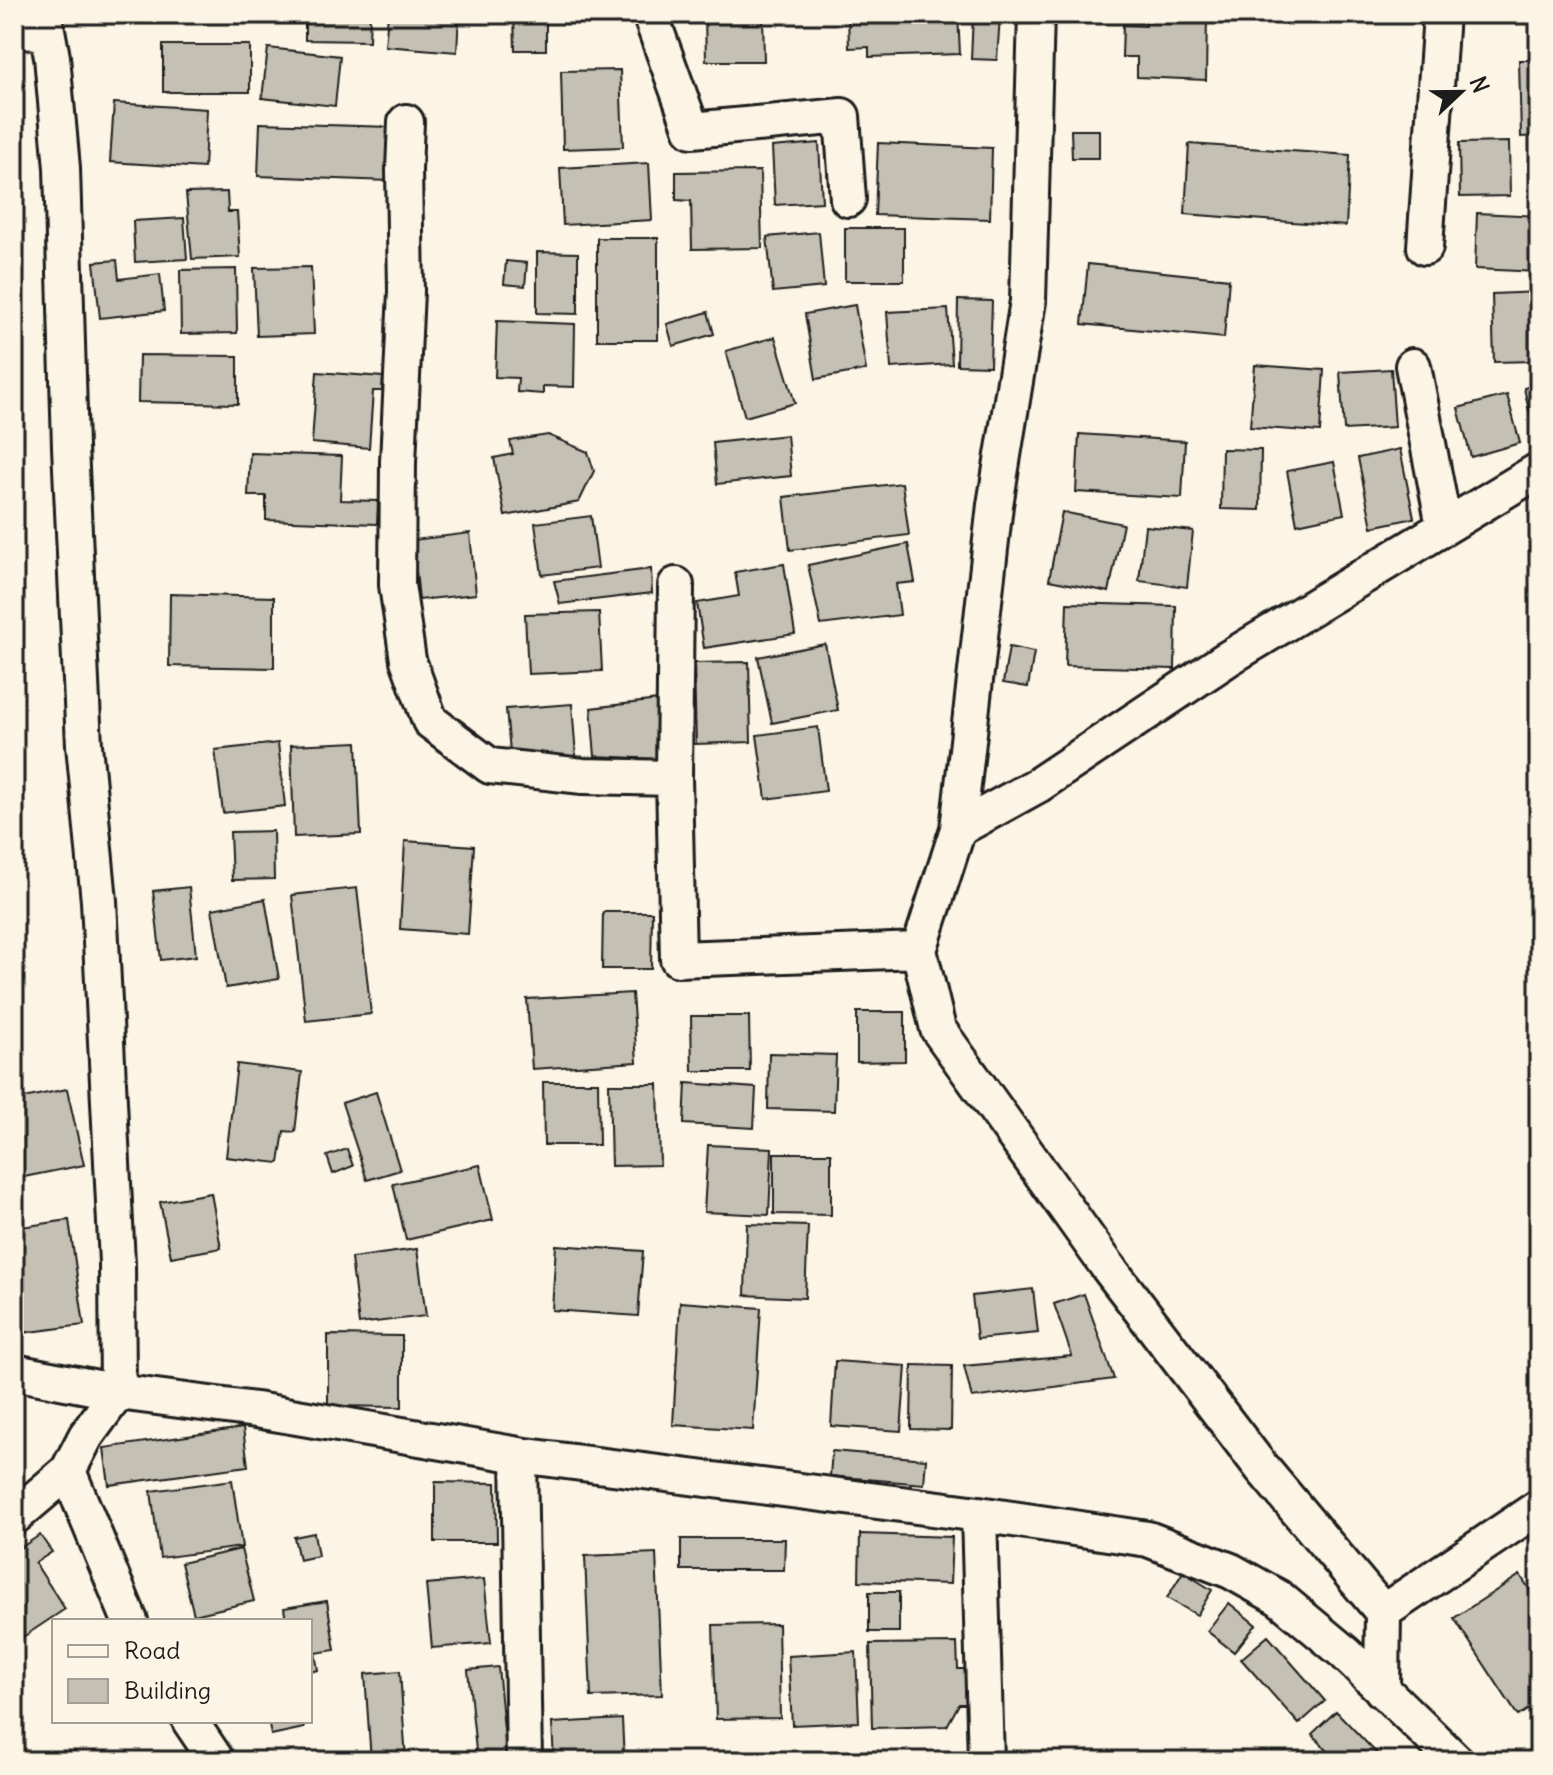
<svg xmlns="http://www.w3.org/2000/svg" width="1553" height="1775" viewBox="0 0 1553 1775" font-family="Delius,sans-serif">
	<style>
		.building { fill: #c4c0b3; stroke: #1c1c1c; stroke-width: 2 }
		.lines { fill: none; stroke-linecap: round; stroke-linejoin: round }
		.minor-casing { stroke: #1c1c1c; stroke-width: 40 }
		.minor { stroke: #fcf5e5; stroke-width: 34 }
	</style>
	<rect width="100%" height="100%" fill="#fcf5e5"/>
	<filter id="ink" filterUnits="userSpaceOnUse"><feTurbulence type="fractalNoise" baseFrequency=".0125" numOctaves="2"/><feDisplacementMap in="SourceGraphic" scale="16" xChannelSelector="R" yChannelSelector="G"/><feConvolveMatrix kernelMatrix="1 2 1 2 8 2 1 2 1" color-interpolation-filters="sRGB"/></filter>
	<g filter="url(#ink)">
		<path class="building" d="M305 14H370L369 41 305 40Z
			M388 14H459L457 52 385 46Z
			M514 14H546V50H515Z
			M705 14H763L764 61H706Z
			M848 14H958L960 54 869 57V47L849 48Z
			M1146 14H1207L1206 80 1137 77V57H1122L1123 25 1146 26Z
			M973 15 1000 16 997 60 971 59Z
			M163 45H250V92H163Z
			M268 48 340 56 335 106 262 98Z
			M1519 60H1539V136L1521 137Z
			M620 70 623 147 563 149 561 71Z
			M114 103 207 109 204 168 110 162Z
			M260 123 391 127 389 181 258 176Z
			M1071 130H1099V158H1072Z
			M1509 142 1510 196 1460 197 1459 143Z
			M819 143 822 202 775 205 772 147Z
			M878 143 992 148 990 219 875 215Z
			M1189 144 1350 155 1346 226 1185 214Z
			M649 163 652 220 563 225 560 168Z
			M760 171 762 248 692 249 691 201 676 200V172Z
			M227 192 228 212H237L240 257 192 259 186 193Z
			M1477 213 1539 216V272L1475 269Z
			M184 218 187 259 135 262 133 221Z
			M845 228H904V281H845Z
			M819 232 824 287 773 292 767 237Z
			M597 238H658V340H597Z
			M537 252 578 253V314L537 313Z
			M117 260 119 279 160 274 164 311 100 318 94 262Z
			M506 261 527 263 525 286 504 284Z
			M1088 264 1229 279 1224 338 1082 324Z
			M311 267 314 334 257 336 254 268Z
			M236 269 237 333 181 334 180 270Z
			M1539 292V361L1494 362 1492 294Z
			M958 300 992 301 990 366 957 365Z
			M855 305 866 370 816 379 805 314Z
			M948 309 952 364 891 368 887 312Z
			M708 312 714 334 673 346 667 324Z
			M497 321 575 324 574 387 543 386V394L517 392 518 378 495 377Z
			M775 337 795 403 745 417 726 351Z
			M139 355 238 356V404L138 402Z
			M1255 365 1324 370 1320 432 1250 427Z
			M1391 369 1395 427 1344 430 1340 372Z
			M317 372 383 377 382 391H373L369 448 312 443Z
			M1539 384V436L1535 437 1524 388Z
			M1507 395 1520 443 1471 457 1458 408Z
			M1079 434 1185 441 1182 498 1076 492Z
			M548 435 588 452 594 471 579 502 505 516 494 458 513 454 510 441Z
			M787 435 791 476 717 484 713 443Z
			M1222 449 1261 450 1260 510 1221 509Z
			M1400 449 1414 518 1372 527 1358 458Z
			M250 453 342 456 340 500 378 501 377 524 266 520V496H248Z
			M1334 462 1344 514 1297 524 1287 471Z
			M902 483 909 535 790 550 784 497Z
			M1062 512 1123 524 1109 592 1049 580Z
			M591 516 598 568 542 575 535 523Z
			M1145 526 1193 531 1187 587 1139 581Z
			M470 533 476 594 419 600 413 540Z
			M908 544 915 582 896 584 900 615 821 625 808 565Z
			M784 564 795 634 704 648 697 603 739 596 735 572Z
			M651 569 652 593 560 604 554 581Z
			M170 594 274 597V668L169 666Z
			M1067 603 1176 606 1175 669 1065 666Z
			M599 612 602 671 528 674 525 614Z
			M825 644 838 710 772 723 758 657Z
			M1009 647 1034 652 1028 687 1003 683Z
			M749 662 751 742 696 744 694 663Z
			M659 700 657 759 595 756 591 708Z
			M572 704 576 757 511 762 506 709Z
			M818 727 826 791 766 799 757 735Z
			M357 742 361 834 294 837 291 745Z
			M278 743 285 806 223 813 215 750Z
			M273 831 274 879 232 880 230 832Z
			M405 841 474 846 468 934 400 929Z
			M189 887 196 956 161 960 153 891Z
			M357 888 371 1014 306 1021 292 895Z
			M265 899 279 979 226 988 212 909Z
			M603 912H652L651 969H602Z
			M632 993 637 1062 532 1069 527 999Z
			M857 1012H905V1061L857 1062Z
			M691 1016H749L750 1071H692Z
			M769 1053 836 1055 834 1111 768 1109Z
			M237 1064 302 1072 295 1132 284 1131 279 1163 226 1157Z
			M543 1082H598L599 1145H544Z
			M686 1083 756 1088 754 1128 684 1124Z
			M609 1084H658L660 1165 611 1166Z
			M67 1089 84 1165 14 1179V1100Z
			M376 1092 400 1170 367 1180 342 1103Z
			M708 1145 772 1148 769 1215 704 1212Z
			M347 1149 353 1166 333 1174 327 1156Z
			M774 1153H831V1215L774 1214Z
			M480 1165 493 1220 406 1240 393 1184Z
			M211 1193 221 1248 171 1257 160 1202Z
			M69 1220 84 1325 14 1334V1228Z
			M747 1224 808 1226 805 1298 745 1295Z
			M556 1245 643 1251 638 1316 552 1310Z
			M417 1249 426 1316 359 1324 351 1258Z
			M1033 1289 1038 1333 977 1339 972 1296Z
			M1084 1294 1114 1379 972 1398 964 1366 1072 1356 1054 1304Z
			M680 1302 761 1308 753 1430 673 1425Z
			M328 1335 402 1336V1407L328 1406Z
			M835 1361 906 1366 901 1431 831 1426Z
			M912 1365 952 1366 951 1430 911 1429Z
			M243 1428 248 1466 109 1485 104 1448Z
			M832 1451 926 1459 924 1484 830 1476Z
			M232 1480 242 1547 160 1558 151 1491Z
			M435 1482 496 1483 497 1542H435Z
			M314 1533 318 1556 299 1560 294 1537Z
			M860 1534 952 1537 950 1584 859 1581Z
			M40 1535 52 1552 35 1563 65 1609 14 1643V1552Z
			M681 1539H785L784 1570H681Z
			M241 1549 254 1601 194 1615 181 1563Z
			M656 1553 662 1695 591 1697 585 1556Z
			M1183 1572 1212 1590 1197 1615 1167 1598Z
			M1520 1575 1539 1604V1702L1518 1716 1454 1618Z
			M484 1579 491 1643 432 1648 426 1584Z
			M869 1592H899V1632H869Z
			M327 1601 335 1650 315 1653 318 1670 310 1672V1621H286L284 1608Z
			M1229 1603 1256 1625 1234 1652 1207 1631Z
			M778 1624 780 1718 716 1719 713 1625Z
			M1268 1636 1325 1701 1299 1724 1241 1659Z
			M957 1643 958 1669H975L976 1704H959L947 1726 872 1728 870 1644Z
			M856 1652 859 1722 792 1725 788 1656Z
			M498 1667 507 1761H477L468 1670Z
			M400 1671 406 1761H371L365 1674Z
			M1336 1711 1384 1761H1337L1312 1734Z
			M622 1719 624 1761H554L552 1723Z
			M268 1721H302L304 1728 271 1735Z"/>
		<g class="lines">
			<defs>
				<path id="minor" d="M650 14 692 130 842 116 848 199
					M1036 14 1028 301 995 505 958 829 919 950 938 1029 1108 1267 1261 1467 1383 1612 1382 1690
					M14 31 47 32
					M406 122 404 170 406 291 398 462 397 585 408 660 430 721 490 766 583 776 674 778
					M1425 247 1441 14
					M1413 366 1444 526
					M676 585 674 778 678 959 919 950
					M958 829 1038 785 1227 659 1539 470
					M14 1372 118 1392 256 1410 519 1455 979 1514 1148 1539 1231 1571 1279 1598 1345 1653 1456 1761
					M519 1455 524 1761
					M68 1471 130 1621
					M979 1514 986 1761
					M14 1517 68 1471 86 1436 118 1392 117 1263 99 901 84 745 70 447 62 168 52 57 44 14
					M1383 1612 1539 1507
					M190 1721 217 1761"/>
			</defs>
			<use href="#minor" class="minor-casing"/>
			<use href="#minor" class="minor"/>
		</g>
	</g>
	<rect width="1553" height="1775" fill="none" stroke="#fcf5e5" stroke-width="48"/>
	<rect x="24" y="24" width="1505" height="1727" fill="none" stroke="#1c1c1c" stroke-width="3" filter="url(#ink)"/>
	<rect x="52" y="1619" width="260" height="104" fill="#fcf5e5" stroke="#a29e95" stroke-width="2"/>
	<rect x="68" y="1645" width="40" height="12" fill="#fcf5e5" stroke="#a29e95" stroke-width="2"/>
	<text x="124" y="1659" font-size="24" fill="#1c1c1c">Road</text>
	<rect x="68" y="1679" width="40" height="24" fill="#c4c0b3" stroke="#a29e95" stroke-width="2"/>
	<text x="124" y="1699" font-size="24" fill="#1c1c1c">Building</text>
	<g transform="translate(1461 92) rotate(68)" stroke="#fcf5e5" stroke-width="6" paint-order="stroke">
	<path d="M0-6L14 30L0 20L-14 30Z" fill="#1c1c1c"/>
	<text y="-12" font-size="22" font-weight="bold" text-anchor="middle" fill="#1c1c1c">N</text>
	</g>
</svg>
